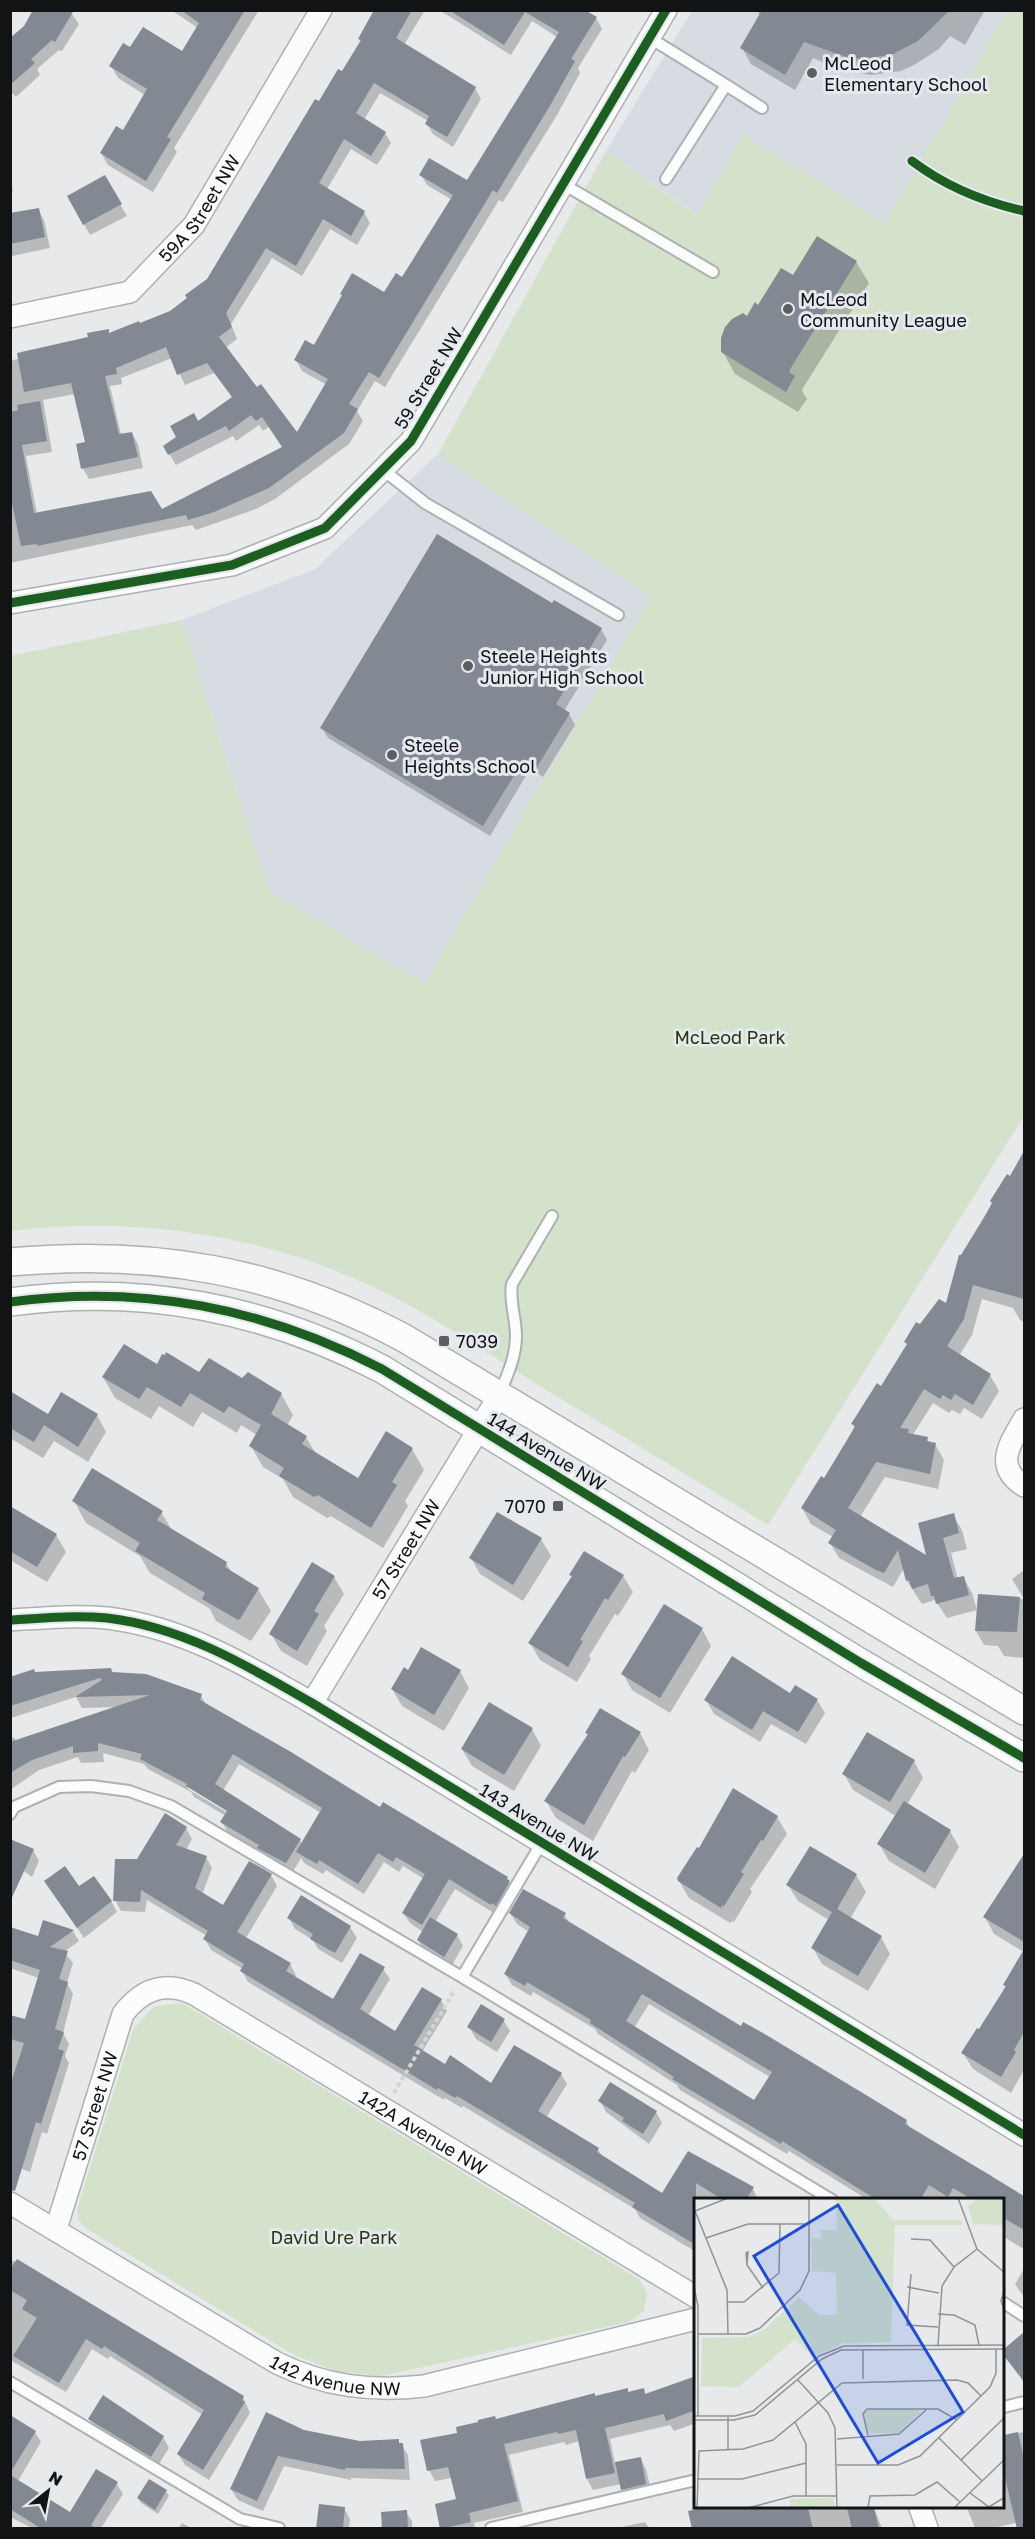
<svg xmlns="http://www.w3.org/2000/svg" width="1035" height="2539" viewBox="0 0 1035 2539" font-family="'Golos Text',sans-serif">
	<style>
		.built { fill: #d7dce2 }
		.green { fill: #d4e1cb }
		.shadow { fill: #0003; fill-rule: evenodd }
		.building { fill: #828992; fill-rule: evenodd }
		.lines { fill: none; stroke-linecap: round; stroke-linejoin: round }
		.service-casing { stroke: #aeb0b2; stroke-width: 14 }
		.minor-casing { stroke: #aeb0b2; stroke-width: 24 }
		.tertiary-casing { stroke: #aeb0b2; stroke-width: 30 }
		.path { stroke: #d3d4d4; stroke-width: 4; stroke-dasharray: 4.5 3; stroke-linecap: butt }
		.service { stroke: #fbfcfc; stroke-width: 10 }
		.minor { stroke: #fbfcfc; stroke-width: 21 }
		.tertiary { stroke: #fbfcfc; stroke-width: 27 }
		.cycleway-casing { stroke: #e5e8ed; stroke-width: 13 }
		.cycleway { stroke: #1b5e20; stroke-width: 9 }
		.poi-dot { fill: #5d5e60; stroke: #e5e8ed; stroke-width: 2 }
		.labels { text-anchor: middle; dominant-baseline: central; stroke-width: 6; stroke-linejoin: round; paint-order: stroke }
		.poi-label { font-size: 18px; fill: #121315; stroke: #e5e8ed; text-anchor: start }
		.street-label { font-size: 18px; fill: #121315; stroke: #e5e8ed }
		.park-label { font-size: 18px; fill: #25380a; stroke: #e5e8ed }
		.inset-road { fill: none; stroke: #929395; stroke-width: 1.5 }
		.view { fill: #1d4ed8; fill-opacity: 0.15; stroke: #1d4ed8; stroke-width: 3 }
		.inset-edge { fill: none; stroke: #121315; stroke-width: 3 }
	</style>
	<rect width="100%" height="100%" fill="#e7e9eb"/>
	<path class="built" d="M692 11H1007L885 224 744 136 698 215 606 151Z
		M438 454 651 596 424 983 268 890 182 620 315 569Z"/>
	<path class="green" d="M1007 11H1024V1116L768 1525C692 1478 616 1432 540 1386 495 1358 451 1328 405 1303 286 1238 145 1214 11 1231L10 656 182 620 268 890 424 983 651 596 438 454 606 151 697 215 743 135 885 223Z
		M182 2003 639 2279 647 2293 644 2311 629 2322 381 2376 336 2371 296 2356 87 2229 79 2221 77 2209 133 2030 154 2006Z"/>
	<path class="shadow" d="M69 10 79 24 62 51 59 50 37 69 40 75 16 97 10 91V40Z
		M171 10H259L174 148 177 152 153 192 108 165 101 153 123 132 145 95 118 78 111 66 131 49 183 53 198 28Z
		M377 10H425L404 45 475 88 481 99 453 147 433 134 427 124 428 121 380 93 364 120 385 133 391 143 377 165 351 149 327 189 364 212 370 223 357 245 330 229 302 276 272 258 231 324 237 339 225 348 256 389 297 435 327 385 302 371 296 360 403 280 452 200 427 185 421 175 467 182 557 37 532 21 511 55 439 10H583L596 18 602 29 578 68 580 73 557 115 503 202 499 200 385 387 375 381 357 411 363 421 349 444 275 499 256 509 196 530 192 525 10 563V361L90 339 108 331 110 335 170 312 208 280 320 103 342 73 361 42 359 39ZM172 358 185 385 214 373 233 398 165 447 176 465 233 436 236 441 259 425 263 431 269 427 284 448 161 511 37 514 26 456 52 452 43 400 75 394 87 443 78 445 83 469 89 479 143 468 138 444 132 433 121 435 110 386 122 384 121 378Z
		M757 10H985L965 45 950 36 939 49 914 65 901 71 871 75 842 70 813 58 795 90 751 64 742 48 760 16Z
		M104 177 127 216 90 235 69 197Z
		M10 178 13 192 10 193Z
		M38 209 44 220 50 248 12 256 10 215Z
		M856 262 869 283 803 388 802 391 807 399 798 412 735 374 723 352 747 318 759 307 793 277Z
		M553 606 601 629 607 640 564 711 569 714 575 725 543 777 530 769 490 836 328 738 322 728Z
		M1024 1158V1322L1020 1320 1013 1308 982 1299 972 1335 959 1356 990 1375 999 1391 982 1419 964 1408 960 1414 952 1410 949 1413 933 1403 912 1436 927 1439 929 1443 935 1444 944 1460 938 1489 885 1477 860 1517 929 1558 953 1515 962 1530 967 1549 951 1553 958 1579 963 1577 972 1593 977 1610 947 1618 935 1600 922 1604 907 1581 904 1568 893 1587 839 1558 830 1543 833 1537 811 1524 802 1508 824 1480 855 1428 853 1424 881 1388 908 1346 906 1342 920 1326 947 1305 1010 1178Z
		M157 1366 242 1380 281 1394 293 1415 287 1426 306 1437 316 1454 358 1480 412 1449 424 1470 405 1501 408 1506 383 1548 331 1516 327 1518 293 1497 283 1479 263 1467 251 1446 257 1435 241 1425 237 1433 202 1412 193 1427 159 1406 151 1419 115 1398 103 1377Z
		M10 1392 49 1416 97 1415 106 1432 88 1462 54 1441 43 1458 10 1438Z
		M74 1501 161 1512 172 1530 226 1563 232 1573 258 1589 271 1611 251 1641 216 1621 210 1609 150 1573 140 1556 86 1523Z
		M10 1507 56 1535 66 1552 47 1582 10 1560Z
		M541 1539 551 1556 523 1601 480 1574 471 1558Z
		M1024 1570V1599L1012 1579Z
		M571 1575 623 1576 633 1592 618 1616 615 1614 589 1656 591 1659 577 1682 540 1660 530 1643 573 1578Z
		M334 1577 344 1594 324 1626 327 1631 307 1666 281 1651 271 1634Z
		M980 1596 1024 1599V1658L1004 1656 998 1646 984 1645 976 1631Z
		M702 1629 711 1646 670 1713 632 1690 623 1674Z
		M111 1669 113 1673 201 1696 207 1706 380 1809 507 1879 515 1893 497 1915 455 1889 435 1922 457 1935 463 1946 451 1967 425 1951 418 1940 423 1932 410 1923 403 1913 424 1879 403 1866 399 1872 384 1862 364 1894 326 1870 323 1874 304 1863 301 1858 292 1873 265 1859 261 1852 228 1833 222 1822 226 1816 194 1797 191 1792 148 1769 144 1764 103 1753 104 1762 81 1763 78 1757 39 1770 10 1790V1740L14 1737 16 1741 117 1707 82 1708 76 1697 11 1718 10 1678 35 1673ZM239 1764 321 1813 302 1845 300 1840 223 1791ZM188 1785 234 1813 233 1816 188 1789Z
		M460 1671 469 1688 444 1731 402 1706 392 1689 408 1672Z
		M791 1695 817 1700 825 1713 806 1744 771 1724 760 1742 714 1714 706 1700Z
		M532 1729 541 1746 514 1791 472 1766 462 1749Z
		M587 1733H640L649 1750 635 1773 632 1771 593 1841 556 1818 546 1801 589 1736Z
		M914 1761 923 1778 907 1805 950 1831 959 1847 935 1889 889 1861 879 1844 896 1816 853 1790 844 1774Z
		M777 1817 787 1834 750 1889 752 1892 734 1922 732 1921 730 1923 689 1898 679 1881 700 1851Z
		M186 1828 192 1839 186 1850 206 1857 212 1868 202 1895 223 1907 271 1875 277 1886 246 1938 290 1964 296 1975 295 1978 333 2001 383 1969 390 1979 368 2016 396 2033 441 2000 447 2011 422 2052 445 2066 492 2085 561 2074 567 2084 546 2118 598 2150 603 2157 663 2195 688 2153 753 2189 758 2200H696V2252L640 2218 635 2209 463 2106 462 2108 445 2098 444 2100 248 1982 242 1971 243 1969 211 1950 205 1939 207 1936 147 1900 145 1912 121 1911 115 1900 138 1861Z
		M810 1848 856 1875 866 1892 850 1919 881 1937 890 1954 868 1991 822 1964 813 1948 829 1920 798 1901 788 1885Z
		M33 1850 39 1861 32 1877 10 1861Z
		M1024 1857V1952L994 1934 985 1917Z
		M79 1888 111 1901 117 1912 84 1938 52 1892Z
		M301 1897 350 1927 357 1938 342 1963 318 1949 313 1940 295 1929 289 1918Z
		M510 1913 564 1914 570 1924 742 2028 906 2121 911 2130 992 2176 994 2180 1024 2198V2249L1004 2237V2200H868L789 2151 787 2154 680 2090 677 2085 598 2034 595 2029 533 1992 531 1996 512 1985 505 1974 529 1932 517 1924ZM649 2004 770 2077 755 2102 634 2028Z
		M44 1922 73 1931 79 1941 64 1952 73 1963 67 1983 73 1994 63 2033 69 2044 65 2056 69 2063 47 2134 42 2132 30 2172 10 2164V2016L26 2021 39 1978 10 1968V1928L39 1938Z
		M1018 1962 1024 1966V2070L1011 2093 973 2069 963 2053 1006 1988 1004 1985Z
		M503 2020 510 2031 497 2052 476 2039 470 2028Z
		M600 2101 656 2112 662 2123 649 2144 606 2112Z
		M10 2259 243 2397 250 2413 209 2480 185 2465 178 2454 203 2415 110 2356 108 2359 92 2349 66 2392 10 2360Z
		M1024 2269V2297L1015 2284Z
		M1024 2334V2383L1004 2355V2351Z
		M696 2377V2423L674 2431 670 2425 610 2439 615 2463 640 2458 646 2469 652 2495 628 2500 621 2484 593 2490 587 2479 579 2441 566 2445 564 2442 509 2455 523 2512 474 2523 475 2528H442L457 2500 452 2478 435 2481 429 2470 459 2435 495 2420 627 2390 629 2393 643 2390 647 2396Z
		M10 2417 35 2432 41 2442 18 2481 71 2514 116 2483 123 2494 101 2528H32L10 2517Z
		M90 2419 163 2437 169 2448 157 2467 96 2430Z
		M303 2432 360 2442 398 2441 408 2455 410 2480 351 2478V2480L284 2466 263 2511 238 2500 231 2489Z
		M1024 2432V2521L993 2528H975L967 2508H1004V2436Z
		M166 2491 169 2496 158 2514 141 2503 138 2498Z
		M344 2508 350 2519 349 2528H318Z
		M708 2508H874L882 2528H694L689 2512Z
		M406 2512 412 2521V2528H384Z
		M645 2522 649 2528H618Z
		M182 2523 191 2528H179Z"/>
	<path class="building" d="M33 10H74L55 42 52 40 31 59 35 63 10 85V38L24 26Z
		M181 10H245L167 137 171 139 146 181 100 153 116 126 123 130 147 89 109 66 123 43 130 47 143 27 182 51 199 23Z
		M374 10H412L396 38 476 87 447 137 425 124 429 116 374 83 356 113 386 132 371 156 344 139 319 183 365 211 351 236 323 219 296 266 266 248 226 313 232 327 219 337 257 387 261 384 297 432 328 379 294 360 305 340 314 345 342 295 340 294 352 273 384 292 396 273 402 277 453 195 419 175 429 158 467 180 559 32 525 12 504 45 449 10H585L597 17 571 59 575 61 551 104 497 193 493 190 379 378 369 372 349 404 358 409 344 433 269 488 214 512 188 520 186 515 37 546V544L21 546 10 494V412L18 410 17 405 40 401 47 441 22 445 34 513 151 491 162 509 282 447 262 417 256 421 251 415 229 431 226 426 168 455 163 446 176 437 170 426 194 413 198 421 232 397 207 363 177 375 166 347 116 368 117 374 105 376 119 434 132 432 138 457 81 469 76 444 85 442 71 383 24 392 17 353 88 337 87 333 109 329V333L139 321 140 323 170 311 187 298 185 295 207 279 315 99 319 101 338 69 342 71 361 40 358 39Z
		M762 10H950L918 41 891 55 861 59 846 57 804 42 785 75 740 48Z
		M105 175 122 204 83 225 67 196Z
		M39 208 45 237 10 244V213Z
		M817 236 857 261 792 366 789 372 795 376 786 392 721 352V338L725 327 732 319 743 313 747 316 755 302 758 305 781 268 793 275Z
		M437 534 552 603 554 600 602 628 556 704 570 713 537 767 524 759 483 826 320 728Z
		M1024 1151V1299L973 1285 964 1319 947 1346 991 1374 973 1405 955 1394 951 1400 943 1395 940 1399 924 1389 900 1428 909 1429 908 1433 928 1437 927 1441 936 1443 930 1474 876 1462 848 1508 926 1555 918 1523 954 1513 959 1533 943 1538 954 1578 964 1576 969 1595 936 1604 934 1596H931L928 1584 912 1589 909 1580 906 1581 898 1550 884 1573 876 1570 828 1543 836 1530 801 1508 821 1476 824 1478 850 1435 855 1426 851 1424 877 1383 881 1386 907 1344 904 1342 916 1322 920 1324 939 1299 946 1303 959 1255H961L986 1214 992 1203 990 1201 1007 1174 1010 1176Z
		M124 1344 157 1364 162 1354 165 1355 166 1352 199 1372 209 1358 242 1378 248 1372 282 1393 271 1414 307 1436 302 1444 358 1478 386 1431 413 1448 392 1482 397 1485 371 1528 318 1495 314 1497 279 1476 284 1468 249 1446 261 1425 229 1406 224 1413 190 1393 181 1407 147 1387 139 1399 102 1377Z
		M10 1391 48 1414 61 1392 98 1414 78 1447 44 1425 34 1442 10 1428Z
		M92 1468 163 1511 157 1520 227 1562 225 1567 259 1588 240 1619 238 1620 202 1599 205 1593 135 1551 140 1543 72 1501Z
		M10 1506 57 1534 37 1567 10 1551Z
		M497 1512 542 1538 513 1585 469 1558Z
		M584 1551 624 1575 608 1600 605 1598 580 1640 583 1641 568 1667 528 1643 572 1576 569 1575Z
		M312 1562 335 1576 314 1611 319 1614 297 1651 269 1634Z
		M978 1594 1020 1597 1017 1632 975 1631Z
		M664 1604 703 1628 660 1698 621 1674Z
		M421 1647 461 1670 434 1715 391 1689 404 1667 408 1670Z
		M732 1656 790 1693 795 1685 818 1699 798 1732 763 1711 752 1730 704 1700Z
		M111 1668 112 1672 146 1674 202 1694 200 1700 291 1752 380 1807 383 1802 508 1877 507 1879 510 1881 496 1906 492 1903 491 1905 449 1879 422 1925 402 1913 425 1874 396 1857 393 1862 378 1853 358 1884 319 1860 317 1864 296 1852 322 1808 233 1754 215 1784 301 1839 286 1863 257 1848 259 1845 220 1822 227 1811 186 1786 187 1784 140 1759 142 1754 98 1743V1751L73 1753V1746L32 1760 10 1773V1742L150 1695 75 1697 102 1680 100 1678 10 1706V1677L34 1669 35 1672Z
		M489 1702 533 1728 504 1775 461 1749Z
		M600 1708 641 1732 625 1757 623 1756 584 1825 544 1801 588 1734 585 1733Z
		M867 1732 915 1760 890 1802 842 1774Z
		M733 1788 778 1816 763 1841 761 1840 741 1872 744 1874 724 1906 722 1905 721 1908 678 1881 677 1878 697 1847 699 1848Z
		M904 1801 951 1830 925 1873 877 1844Z
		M165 1813 187 1827 176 1845 207 1856 195 1888 223 1905 249 1861 272 1874 237 1932 291 1963 286 1971 333 1999 360 1953 385 1967 360 2009 395 2031 422 1987 442 1999 414 2045 445 2064 450 2055 491 2083 514 2045 562 2073 538 2111 599 2148 597 2152 662 2193 688 2151 754 2187 746 2200H723L696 2183V2245L632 2207 635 2203 457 2096 455 2098 438 2088 437 2090 240 1971 244 1964 203 1939 208 1931 141 1890 140 1902 113 1901 115 1859H137Z
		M10 1839 34 1849 10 1902Z
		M810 1846 857 1874 837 1909 882 1936 858 1976 811 1948 832 1912 786 1885Z
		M1024 1854V1942L983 1917Z
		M65 1866 79 1886 94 1876 112 1901 77 1928 44 1881Z
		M523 1889 566 1913 563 1918 741 2026 743 2022 763 2033 866 2095 907 2120 905 2124 1024 2196V2230L1004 2218V2200H973L953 2188 948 2197 929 2185 920 2200H877L782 2141 781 2144 672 2079 674 2077 590 2023 591 2020 527 1982 525 1986 504 1974 530 1927 509 1913ZM642 1994 772 2072 754 2100 626 2021Z
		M301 1895 351 1926 335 1953 310 1939 313 1934 287 1918Z
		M430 1917 458 1934 444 1957 417 1940Z
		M43 1920 74 1930 50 1947 68 1951 59 1979 68 1982 55 2029 64 2032 58 2049 64 2051 41 2124 36 2122 15 2191 10 2190V2086L24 2043 10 2039V2015L25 2019 40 1970 10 1960V1927L38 1936Z
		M1024 1949V2032L1014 2050 1016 2052 1001 2077 961 2053 977 2028 979 2029 1006 1986 1003 1985Z
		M481 2004 505 2019 491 2042 467 2027Z
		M610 2082 657 2111 643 2134 622 2121 624 2118 598 2101Z
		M17 2259 244 2396 242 2400 245 2402 203 2470 177 2454 204 2410 104 2346 102 2349 86 2339 59 2383 13 2356 37 2318 22 2309 27 2300 10 2290V2269Z
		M1024 2332V2381L1004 2356V2349Z
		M696 2376V2410L666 2421 664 2414 605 2428 615 2473 586 2479 576 2430 558 2434 557 2432 504 2444 518 2501 469 2513 471 2522 440 2529 435 2504 456 2499 448 2467 427 2471 420 2440 457 2433 456 2427 478 2422V2420L495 2416 496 2419 595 2393V2396L628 2388V2392L644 2388 645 2394Z
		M103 2395 164 2436 151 2457 88 2419Z
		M266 2412 304 2430 360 2441 399 2439V2443H403L405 2469 345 2468V2470L278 2456 257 2501 230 2489Z
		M10 2415 36 2431 10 2473Z
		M1018 2432 1024 2459V2529H1017L1004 2473V2435Z
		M641 2457 646 2484 621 2490 615 2462Z
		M96 2469 118 2482 91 2525 97 2529H42L10 2509V2475L70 2512Z
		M149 2479 167 2490 155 2510 137 2498Z
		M319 2504 345 2507 343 2529H316Z
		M701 2508H808L813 2529H692L688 2511Z
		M847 2508H874L879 2529H852Z
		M407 2510 408 2529H382L381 2512Z"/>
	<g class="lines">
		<defs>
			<path id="service" d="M650 38 726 85 666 179
				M726 85 762 108
				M563 184 713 272
				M382 469 425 503 618 615
				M499 1395C507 1376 516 1357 516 1336 516 1318 509 1301 512 1284L552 1216
				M10 1814 14 1807 59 1787 91 1786 129 1791 171 1806 462 1977 832 2200
				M462 1977 541 1844
				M1004 2303 1024 2316
				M10 2382 240 2519 279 2528
				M1004 2407 1024 2402
				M491 2528 696 2480"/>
			<g id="minor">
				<path id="s1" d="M10 317 130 292 194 225 321 10"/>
				<path d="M10 603 232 565 325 528 411 441 666 10"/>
				<path d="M1024 1419C1010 1444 993 1466 1024 1486"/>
				<path d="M10 1620C42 1618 75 1615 107 1618 183 1627 248 1666 312 1703L1024 2135"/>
				<path id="s2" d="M312 1703 499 1396"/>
				<path id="s3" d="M10 2203 277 2363C324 2386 371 2392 424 2386L696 2319"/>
				<path id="s4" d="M56 2229 123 2014C142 1989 165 1981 194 1994L696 2297"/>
				<path d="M920 2508 927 2528"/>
			</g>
			<path id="tertiary" d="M10 1262C154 1249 276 1270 404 1338L1024 1711
				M10 1302C143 1284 264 1308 382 1369L861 1663 1024 1758"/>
		</defs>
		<use href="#service" class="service-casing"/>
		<use href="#minor" class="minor-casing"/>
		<use href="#tertiary" class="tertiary-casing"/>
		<path class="path" d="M394 2093 454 1991"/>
		<use href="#service" class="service"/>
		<use href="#minor" class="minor"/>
		<use href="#tertiary" class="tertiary"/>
		<defs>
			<path id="cycleway" d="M912 161C945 186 984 202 1024 211
				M10 603 232 565 325 528 411 441 666 10
				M10 1302C143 1284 264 1308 382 1369L861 1663 1024 1758
				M10 1620C42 1618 75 1615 107 1618 183 1627 248 1666 312 1703L1024 2135"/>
		</defs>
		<use href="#cycleway" class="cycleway-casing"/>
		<use href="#cycleway" class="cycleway"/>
	</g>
	<g class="poi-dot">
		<circle cx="812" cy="73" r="6"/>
		<circle cx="788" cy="309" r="6"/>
		<circle cx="468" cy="666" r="6"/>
		<circle cx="392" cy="755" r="6"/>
		<rect x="438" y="1335" width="12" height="12" rx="3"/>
		<rect x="552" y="1500" width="12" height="12" rx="3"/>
	</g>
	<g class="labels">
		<g class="poi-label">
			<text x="824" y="63">McLeod<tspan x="824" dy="21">Elementary School</tspan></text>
			<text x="800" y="299">McLeod<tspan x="800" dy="21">Community League</tspan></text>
			<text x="480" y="656">Steele Heights<tspan x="480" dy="21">Junior High School</tspan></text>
			<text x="404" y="745">Steele<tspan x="404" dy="21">Heights School</tspan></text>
			<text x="456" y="1341">7039</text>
			<text x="546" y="1506" text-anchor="end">7070</text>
		</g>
		<g class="street-label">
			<text stroke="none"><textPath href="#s1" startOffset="232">59A Street NW</textPath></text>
			<text transform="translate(428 378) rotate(-59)">59 Street NW</text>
			<text transform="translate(547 1451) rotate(31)">144 Avenue NW</text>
			<text stroke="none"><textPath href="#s2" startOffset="180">57 Street NW</textPath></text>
			<text transform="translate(539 1822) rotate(31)">143 Avenue NW</text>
			<text stroke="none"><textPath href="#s4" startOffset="129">57 Street NW</textPath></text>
			<text stroke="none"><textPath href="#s4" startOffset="574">142A Avenue NW</textPath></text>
			<text stroke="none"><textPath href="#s3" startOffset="372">142 Avenue NW</textPath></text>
		</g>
		<g class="park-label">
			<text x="730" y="1037">McLeod Park</text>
			<text x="334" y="2237">David Ure Park</text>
		</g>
	</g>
	<g transform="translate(694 2198)">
		<rect width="310" height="310" fill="#e7e9eb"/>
		<path d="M142 0H180L199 22H267L268 27H201L197 144 149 145 119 159 101 141 45 189 7 188 8 140 54 139 70 132 105 99 125 117H143L142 75 118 73 117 40 127 41V32H143ZM285 0H310V27L279 26 274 8ZM173 212H224L226 215 204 235H175L170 217ZM139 300 141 310H96V301Z" fill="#d4e1cb"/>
		<path class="inset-road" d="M1 13 33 92 34 136M1 13 34 0M12 40 54 26H115M217 41 236 42 260 69M283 51 311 75M53 67 54 54 52 55 53 67 69 90M217 76 213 127 244 129M0 89 4 108V218M213 89 245 95M311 91 307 103 311 114M34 104H50L85 75 86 26M244 116 260 117 281 127 285 147M4 136H52L66 130 106 92 115 73V0M244 147 248 88 260 69 283 51 264 0M103 181 134 215 141 230 143 310M169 181V151M0 218H41L59 213 125 158 150 148 311 147M0 222H40L61 217 128 161 147 152 311 151M101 224 112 246V298M174 237 169 216 173 211H244L263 222M245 240 288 283M143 241 205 236 232 212M34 252V219M267 262 311 219M143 267H204L226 258 296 189 302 175V151M3 281H48L112 265M276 295 295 309 311 299M3 310 5 253 49 251 79 242 148 185 263 182 274 185 287 198M54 310 99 298H143M174 310 176 298 221 297 243 284 266 304M260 310 311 261"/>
		<path class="view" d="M144 7 269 214 184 265 60 58Z"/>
		<rect width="310" height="310" class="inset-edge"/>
	</g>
	<rect width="1035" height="2539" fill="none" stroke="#121315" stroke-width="24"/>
	<g transform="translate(48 2491) rotate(31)" stroke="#e5e8ed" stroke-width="4.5" paint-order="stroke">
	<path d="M0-4.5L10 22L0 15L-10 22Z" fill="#121315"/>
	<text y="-9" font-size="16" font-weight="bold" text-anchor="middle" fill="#121315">N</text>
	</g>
</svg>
